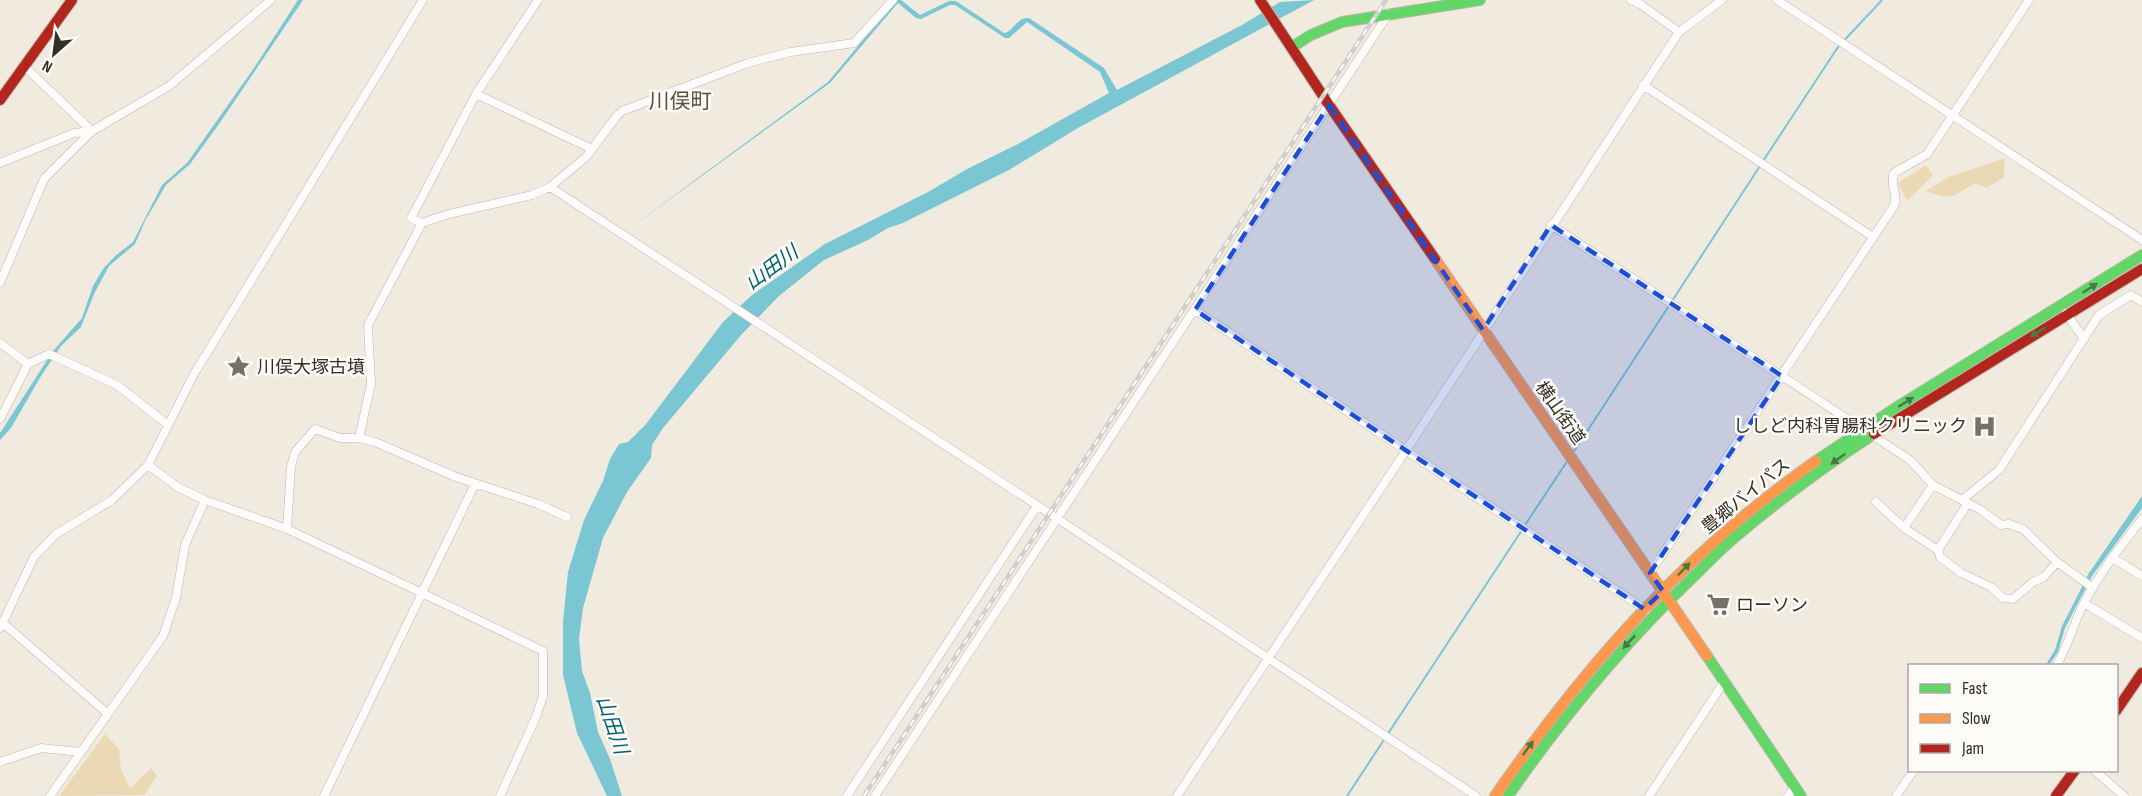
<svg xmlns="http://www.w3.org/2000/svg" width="2142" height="796" viewBox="0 0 2142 796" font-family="'Sofia Sans Condensed','Noto Sans JP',sans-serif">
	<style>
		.green { fill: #ead9b4 }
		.water { fill: #7ac7d3 }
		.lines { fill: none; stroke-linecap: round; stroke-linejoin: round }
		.stream { stroke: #7ac7d3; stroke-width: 2 }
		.street-casing { stroke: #bcb7ae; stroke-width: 9 }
		.fast-casing { stroke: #bcb7ae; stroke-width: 12 }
		.slow-casing { stroke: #bcb7ae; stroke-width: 12 }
		.jam-casing { stroke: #bcb7ae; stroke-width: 12 }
		.street { stroke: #fdfcfa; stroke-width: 8 }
		.fast { stroke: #63d668; stroke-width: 10 }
		.slow { stroke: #ff974d; stroke-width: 10 }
		.jam { stroke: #b3261e; stroke-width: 10 }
		.rail-casing { stroke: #d0cfcb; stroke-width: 4.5 }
		.rail { stroke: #fdfbf7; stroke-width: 2; stroke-dasharray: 7; stroke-linecap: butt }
		.oneway { fill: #497a44 }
		.marked { fill: #1d4ed8; fill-opacity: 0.2; stroke: #1d4ed8; stroke-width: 4.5; stroke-dasharray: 12 8; stroke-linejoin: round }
		.labels { text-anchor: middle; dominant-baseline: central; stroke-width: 5; stroke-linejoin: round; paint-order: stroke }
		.poi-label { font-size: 18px; fill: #332f27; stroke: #fdfbf7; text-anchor: start }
		.street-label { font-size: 18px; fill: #332f27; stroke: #fdfbf7 }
		.water-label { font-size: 20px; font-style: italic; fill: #006172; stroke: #fdfbf7 }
		.quarter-label { font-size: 21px; fill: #59513f; stroke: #fdfbf7 }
	</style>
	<rect width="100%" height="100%" fill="#f1ebdf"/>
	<path class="green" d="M2005 158 2004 177 1987 188 1975 183C1953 196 1952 201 1926 191L1948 177Z
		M1926 165 1933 175 1907 201 1898 183Z
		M105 734 119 749 121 770 130 788 151 768 157 776 144 795 59 796Z"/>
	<path class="water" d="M298 0H303L219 124 190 164 166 185 145 221 135 244 109 266 94 294 81 327 61 346 41 376 11 428 0 440V433L53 351 82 318 93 286 103 269 115 256 133 242 162 185 187 163 254 68Z
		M896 0H901L920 15 949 1H956L1004 33C1014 31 1017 17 1029 18L1104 68 1117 90 1242 25 1280 2 1314 0 1078 128 1009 170 903 223 888 228 868 240 824 260 779 296 742 334 663 428 652 445 651 458 627 492 603 538 583 608 579 639 582 671 590 693 598 732 610 759 622 796H607L577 733 563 675V621L568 572 584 520 603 481 610 459 619 444 628 442 646 424 723 322 752 295 825 244 928 192 967 169 1018 144 1109 93 1100 72 1027 22 1009 38H1005L955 5H950L921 19 916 18 898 3 830 83 626 231 828 82Z
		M2142 496V508L2092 576 2065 628 2058 652 2049 665 2045 666 2055 650 2062 626 2089 573Z"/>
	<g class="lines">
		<path class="stream" d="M1763 161 1838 47 1882 0
			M1573 453 1760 166
			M1525 525 1568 460
			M1347 796 1522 530"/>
		<defs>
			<path id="street" d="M1631 0 1640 4 1679 32
				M1777 0 2142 240
				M24 66 92 131
				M1643 85 1873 237
				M476 94 592 149
				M0 163 74 133 92 131
				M550 187 1058 519 1476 796
				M422 223 411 218 476 94 538 0
				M1551 225 1910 460 1933 485 1981 510 2001 525 2009 524 2023 529 2057 562 2093 588
				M0 283 44 179 92 131 169 86 271 0
				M1195 310 1646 610
				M2066 313 2084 339
				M0 343 28 364 49 354 117 385 168 425
				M0 419 28 364
				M359 438 371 384 368 325 422 223 449 214 532 195 550 187 586 157 616 117 622 111 748 63 791 52 854 43 893 0
				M148 465 194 374 423 0
				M475 484 422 593 543 651V696L536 717 500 796
				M1962 500 1999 470 2099 315 2131 295 2142 302
				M1876 502 1904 528 1938 550 1940 557 1961 573 1991 587 2003 598 2013 599 2033 582 2044 577 2057 562
				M1904 528 1933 485
				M287 529 291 467 295 452 315 429 340 438H359L375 442 456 477 538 504 567 517
				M1938 550 1968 503
				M2113 558 2142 576
				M1650 573 1894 206C1899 195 1889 184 1894 173L1927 154 2029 0
				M2084 603 2142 638
				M3 623 108 714
				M0 628 34 557 56 534 112 500 148 465 179 488 205 500 287 529 422 593 324 796
				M2056 666C2068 647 2073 625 2083 605 2099 574 2120 547 2142 519
				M0 762 41 748 81 752
				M2094 770 2124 796
				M50 796 163 636 176 598 185 545 205 500
				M847 796 1037 506
				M875 796 1389 13
				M1177 796 1407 449 1679 32 1722 0
				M1649 796 1724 682
				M1788 796 1795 786
				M1896 796 1914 770"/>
			<path id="fast" d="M1292 47 1311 35 1342 22 1480 0
				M1816 461 1897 407 2142 255
				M1707 656 1801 796
				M1508 796C1562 718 1621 647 1689 581 1705 566 1719 550 1735 537 1779 500 1826 465 1874 434"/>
			<path id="slow" d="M1435 259 1707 656
				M1495 796C1585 666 1685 552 1816 461"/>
			<path id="jam" d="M1260 0 1329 105 1435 259
				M0 100 72 0
				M1874 434 2142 269
				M2116 711 2142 673
				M2056 796 2075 770"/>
		</defs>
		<use href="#street" class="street-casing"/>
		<use href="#fast" class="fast-casing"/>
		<use href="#slow" class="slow-casing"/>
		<use href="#jam" class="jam-casing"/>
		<use href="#street" class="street"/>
		<use href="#fast" class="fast"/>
		<use href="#slow" class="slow"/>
		<use href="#jam" class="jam"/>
		<defs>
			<path id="rail" d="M864 796 1386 0"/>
		</defs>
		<use href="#rail" class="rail-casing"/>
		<use href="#rail" class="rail"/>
	</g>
	<defs><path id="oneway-solid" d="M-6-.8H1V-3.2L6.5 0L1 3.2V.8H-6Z" transform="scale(1.5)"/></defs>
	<g class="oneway">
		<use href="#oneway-solid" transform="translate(2090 288) rotate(-32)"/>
		<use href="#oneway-solid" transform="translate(2038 332) rotate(149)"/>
		<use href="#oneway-solid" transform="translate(1906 402) rotate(-32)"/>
		<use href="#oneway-solid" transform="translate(1838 459) rotate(144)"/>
		<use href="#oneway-solid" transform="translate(1684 569) rotate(-46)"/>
		<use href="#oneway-solid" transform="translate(1629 642) rotate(133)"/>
		<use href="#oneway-solid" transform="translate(1528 748) rotate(-54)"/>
	</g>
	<path class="marked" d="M1329 105 1483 330 1551 225 1782 376 1650 573 1663 591 1644 609 1195 310Z"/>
	<defs>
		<symbol id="sight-bare" viewBox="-9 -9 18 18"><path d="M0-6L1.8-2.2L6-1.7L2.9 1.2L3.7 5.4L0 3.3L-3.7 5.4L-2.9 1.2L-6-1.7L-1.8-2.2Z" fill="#767167" stroke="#fdfbf7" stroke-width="2.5" paint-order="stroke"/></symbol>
		<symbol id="hospital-bare" viewBox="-9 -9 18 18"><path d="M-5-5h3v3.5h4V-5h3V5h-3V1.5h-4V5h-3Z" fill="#767167" stroke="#fdfbf7" stroke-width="2.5" paint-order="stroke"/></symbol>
		<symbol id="supermarket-bare" viewBox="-9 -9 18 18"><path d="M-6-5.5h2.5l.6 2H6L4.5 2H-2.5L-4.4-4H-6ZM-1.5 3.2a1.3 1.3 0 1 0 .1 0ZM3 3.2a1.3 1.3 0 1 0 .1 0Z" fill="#767167" stroke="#fdfbf7" stroke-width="2.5" paint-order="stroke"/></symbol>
	</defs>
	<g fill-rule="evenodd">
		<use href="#sight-bare" x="222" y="350" width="33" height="33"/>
		<use href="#hospital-bare" x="1968" y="410" width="33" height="33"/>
		<use href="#supermarket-bare" x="1702" y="588" width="33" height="33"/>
	</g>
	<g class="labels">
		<g class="poi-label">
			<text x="257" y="367">川俣大塚古墳</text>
			<text x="1967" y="426" text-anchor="end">ししど内科胃腸科クリニック</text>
			<text x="1736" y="605">ローソン</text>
		</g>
		<g class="street-label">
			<text transform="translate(1560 413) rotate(55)">横山街道</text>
			<text transform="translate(1746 496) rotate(-39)">豊郷バイパス</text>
		</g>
		<g class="water-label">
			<text transform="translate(772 268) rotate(-36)">山田川</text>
			<text transform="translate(612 725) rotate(71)">山田川</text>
		</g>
		<g class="quarter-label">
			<text x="680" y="101">川俣町</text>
		</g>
	</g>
	<rect x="1908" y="664" width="210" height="108" fill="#fdfbf7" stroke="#aca9a4" stroke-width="1.5"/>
	<rect x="1920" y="684" width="30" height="9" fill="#63d668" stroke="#aca9a4" stroke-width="1.5"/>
	<text x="1962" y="694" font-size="18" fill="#332f27">Fast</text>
	<rect x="1920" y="714" width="30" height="9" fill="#ff974d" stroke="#aca9a4" stroke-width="1.5"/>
	<text x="1962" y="724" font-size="18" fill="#332f27">Slow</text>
	<rect x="1920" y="744" width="30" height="9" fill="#b3261e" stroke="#aca9a4" stroke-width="1.5"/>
	<text x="1962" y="754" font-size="18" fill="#332f27">Jam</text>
	<g transform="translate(54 54) rotate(208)" stroke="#fdfbf7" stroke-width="4.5" paint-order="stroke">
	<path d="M0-4.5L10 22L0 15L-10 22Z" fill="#332f27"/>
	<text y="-9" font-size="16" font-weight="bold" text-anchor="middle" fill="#332f27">N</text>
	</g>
</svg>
